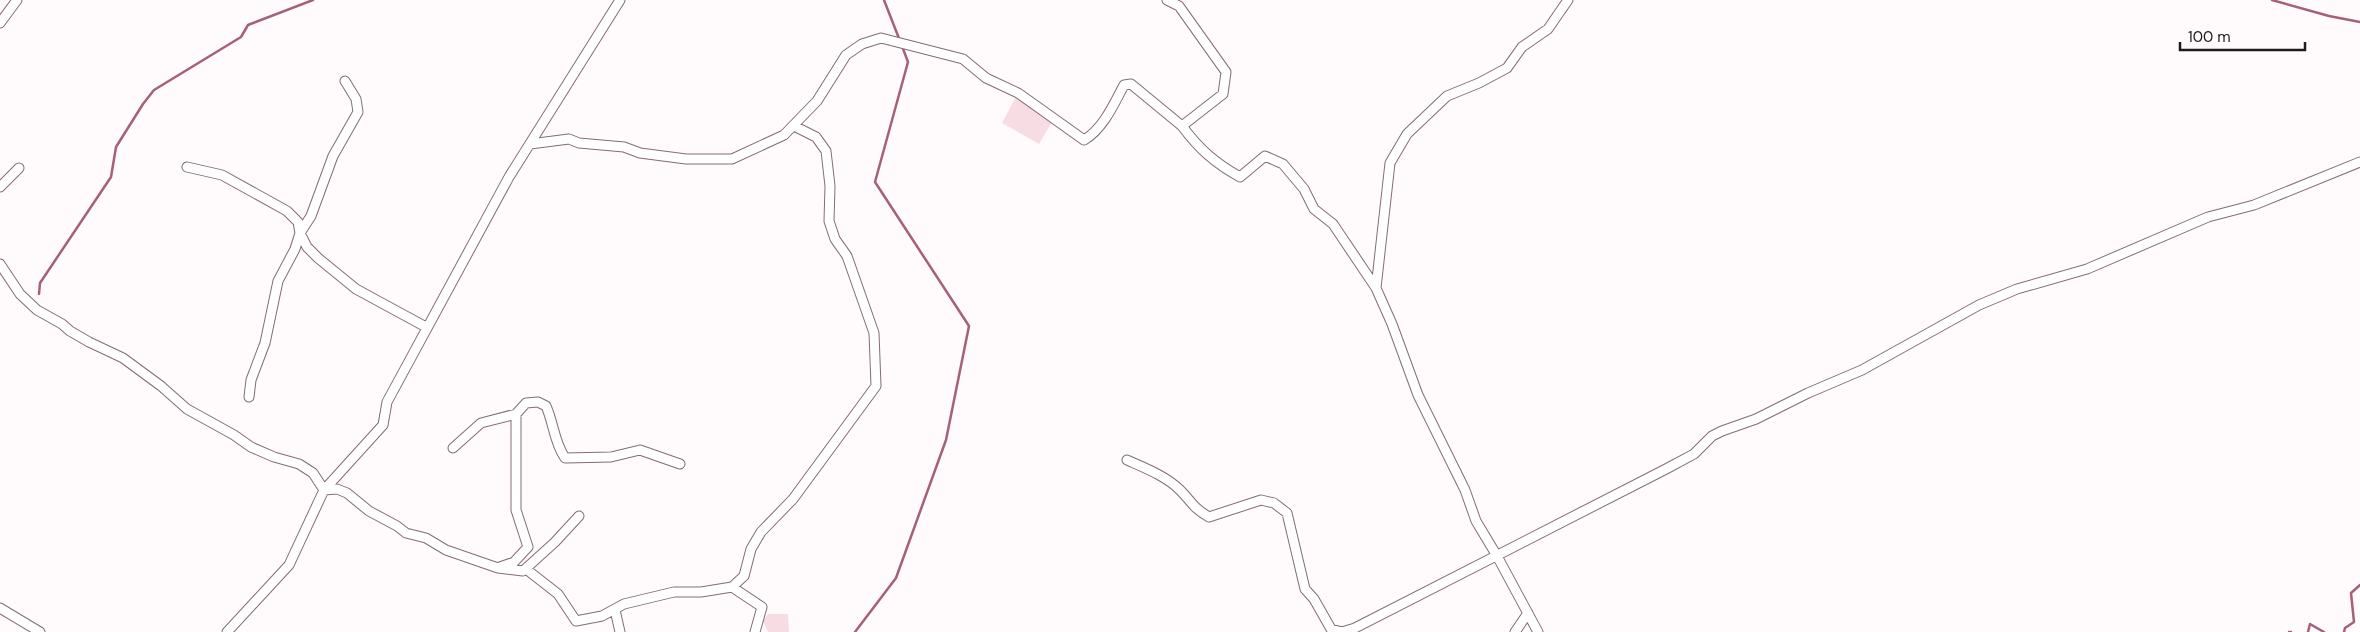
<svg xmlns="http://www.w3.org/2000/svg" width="2360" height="632" viewBox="0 0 2360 632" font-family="'DM Sans',sans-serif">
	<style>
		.green { fill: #f8dce4 }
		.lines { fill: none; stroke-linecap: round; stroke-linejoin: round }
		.stream { stroke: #a5607a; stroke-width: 2.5 }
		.minor-casing { stroke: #836d74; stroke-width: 11 }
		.minor { stroke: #fff; stroke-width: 9 }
	</style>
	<rect width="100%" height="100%" fill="#fffafb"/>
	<path class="green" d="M1019 91 1056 115 1039 144 1002 123Z
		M768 614H788L789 632H768L763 621Z"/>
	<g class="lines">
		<path class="stream" d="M884 0 900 41
			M2272 0 2329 16 2360 22
			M39 294 40 283 111 177 116 147 143 104 154 90 241 37 248 25 313 0
			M855 632 896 578 946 440 969 326 875 182 908 62 902 46
			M2289 632H2291
			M2308 632 2310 624 2324 632
			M2344 632 2345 628 2354 622 2351 593 2360 585"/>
		<defs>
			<path id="minor" d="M1167 0 1179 6 1226 72 1223 94 1182 126C1199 149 1215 163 1240 177L1265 156 1283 164 1304 189 1314 209 1333 224 1376 288 1392 324 1418 395 1465 490 1476 521 1497 556 1538 632
				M0 23 17 0
				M530 144 569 139 579 143 624 147 640 153 686 159H732L784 135 817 101 846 55 862 44 881 38 963 59 986 78 1018 93 1084 140C1103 129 1114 104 1124 85L1131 84 1182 126
				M187 167 222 175 287 211 298 222 300 233 307 247 318 258 356 289 426 327
				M0 187 19 168
				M0 264 20 294 37 310 62 324 70 331 89 342 123 358 161 386 187 409 234 435 251 447 274 457 299 464 313 473 324 490 337 489 347 493 369 511 397 526 406 533 426 538 446 550 498 568 523 571 555 542 579 516
				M1376 288 1390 163 1407 134 1447 96 1479 83 1507 68 1522 47 1548 29 1568 0
				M249 397 251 380 265 343 278 281 295 249 300 233 311 216 333 156 358 112 356 99 345 81
				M453 448 481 423 516 414 526 403 538 402 546 406C554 424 554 442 565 458L611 457 640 450 680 464
				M1127 460C1145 468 1166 476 1180 490 1192 502 1192 507 1209 517L1261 500 1274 503 1287 513 1305 589 1314 599 1331 629 1342 632 1355 628 1666 469 1694 454 1712 436 1722 431 1756 419 1808 393 1862 370 1979 305 2017 289 2087 269 2208 217 2254 205 2360 162
				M500 567 514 562 528 547 516 510V414
				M526 569 558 594 576 621 602 616 624 604 674 592H701L732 587 744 576 751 549 761 532 793 499 876 386 874 333 847 256 835 239 829 221 830 186 826 151 816 137 794 126
				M732 587 762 607 755 632
				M0 608 40 632
				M615 610 620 632
				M227 632 289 565 324 490 383 425 387 402 509 177 620 0
				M1515 632 1528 613"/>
		</defs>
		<use href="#minor" class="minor-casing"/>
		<use href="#minor" class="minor"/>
	</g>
	<path d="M2180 42v8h125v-8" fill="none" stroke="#22191c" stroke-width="2.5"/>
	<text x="2188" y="42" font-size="15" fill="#22191c" stroke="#fffafb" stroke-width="4" paint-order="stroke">100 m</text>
</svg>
